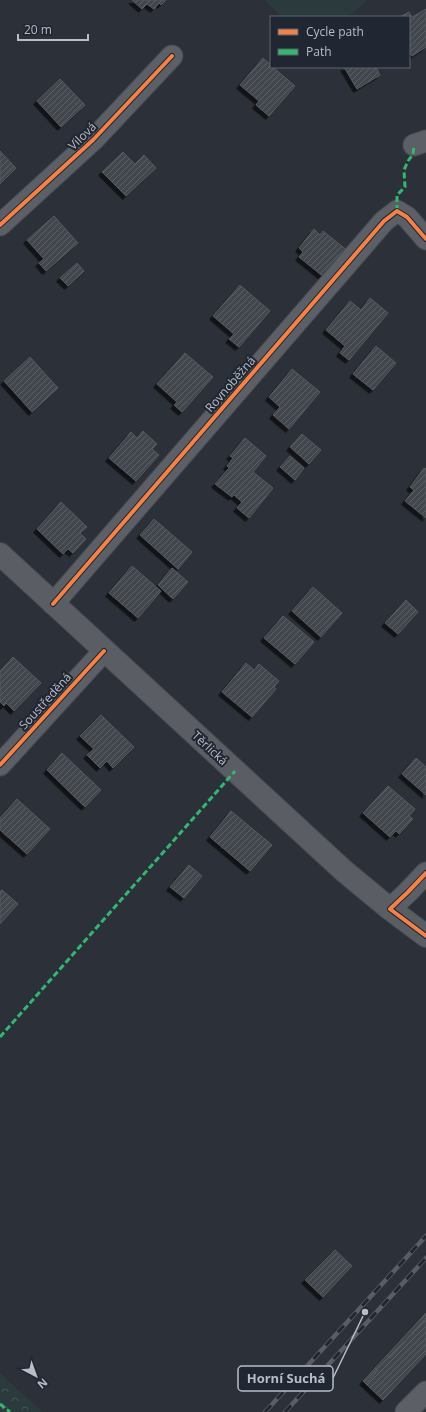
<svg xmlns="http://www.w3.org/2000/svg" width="426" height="1412" viewBox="0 0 426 1412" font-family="'Open Sans',sans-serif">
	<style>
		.grass { fill: #2b3a3d }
		.forest { fill: url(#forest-crowns) }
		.building { fill: url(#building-hatch); stroke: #55585f; filter: url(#shadow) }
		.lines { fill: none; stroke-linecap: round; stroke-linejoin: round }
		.street-casing { stroke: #484b51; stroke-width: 23 }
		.secondary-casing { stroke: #474b51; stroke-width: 24 }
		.street { stroke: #5c5f65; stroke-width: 21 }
		.secondary { stroke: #5a5e64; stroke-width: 22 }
		.rail-casing { stroke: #5a5e64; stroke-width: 4.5 }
		.rail { stroke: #202732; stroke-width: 3; stroke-dasharray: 9; stroke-linecap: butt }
		.quiet { stroke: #33b770; stroke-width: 3; stroke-dasharray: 6 3; stroke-linecap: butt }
		.cycleway-casing { stroke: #202732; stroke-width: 6 }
		.cycleway { stroke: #f48246; stroke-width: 4 }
		.labels { text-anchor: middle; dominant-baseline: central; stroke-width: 4; stroke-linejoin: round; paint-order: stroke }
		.street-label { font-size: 12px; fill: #b8bdc7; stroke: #202732 }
		.leader { fill: none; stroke: #b8bdc7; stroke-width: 1.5 }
		.callout-dot { fill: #b8bdc7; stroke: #202732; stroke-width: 1.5 }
		.callout { fill: #202732; stroke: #b8bdc7; stroke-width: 1.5 }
		.callout-label { font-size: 13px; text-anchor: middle; font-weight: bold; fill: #b8bdc7 }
	</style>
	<defs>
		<pattern id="forest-crowns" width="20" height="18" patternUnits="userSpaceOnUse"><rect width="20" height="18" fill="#2b3a3d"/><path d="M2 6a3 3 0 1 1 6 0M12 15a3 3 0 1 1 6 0" fill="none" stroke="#485558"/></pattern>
		<pattern id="building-hatch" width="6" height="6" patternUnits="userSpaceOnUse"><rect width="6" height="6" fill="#43474d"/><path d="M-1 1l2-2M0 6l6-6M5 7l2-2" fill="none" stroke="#5c6065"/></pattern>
		<filter id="shadow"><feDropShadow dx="-3.5" dy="3.5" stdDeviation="0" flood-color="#0009"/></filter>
	</defs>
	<rect width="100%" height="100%" fill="#2c3038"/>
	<path class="grass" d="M265 0H367L348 17H282Z"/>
	<path class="forest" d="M0 1373 42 1412H0Z"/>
	<path class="building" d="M132 0H166L161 5 159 3 154 9 147 4 142 9Z
		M426 9V47L412 56 409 50V17H400L409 12 412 17Z
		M263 58 271 65V67H273L295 86 269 116 256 105 259 101 240 85Z
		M344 67H376L380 75 357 89Z
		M60 79 85 105 61 127 37 101Z
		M0 151 16 168 0 184Z
		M123 152 135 164 144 155 156 168 126 196 102 172Z
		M54 216 78 243 46 271 39 263 44 259 27 240Z
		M314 229 320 235 323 231 348 251 325 278 299 257 303 252 299 248Z
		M77 263 84 271 68 286 60 278Z
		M240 285 270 311 239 347 229 339 234 334 213 316Z
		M370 298 388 313 349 360 340 353 345 346 326 330 350 301 361 310Z
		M376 346 396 363 373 390 353 374Z
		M185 353 213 377 182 412 174 405 177 402 157 384Z
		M30 357 58 388 32 412 4 381Z
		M292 369 320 392 289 429 273 415 280 407 269 397Z
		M143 431 157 444 152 449 159 455 136 481 109 458 131 432 137 438Z
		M302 434 321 450 309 464 290 447Z
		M245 438 266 456 253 472 273 488 249 518 237 508 242 502 234 495 232 497 215 484 229 468 227 466 233 458 230 456Z
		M290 456 304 468 295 480 280 467Z
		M424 468 426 469V518L405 501 414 490 410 487Z
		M61 502 87 527 80 533 86 539 73 553 68 549 63 554 37 529Z
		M154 519 192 552 178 569 140 535Z
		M132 566 161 591 138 618 109 593Z
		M172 568 188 582 173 599 158 585Z
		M313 587 342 613 321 637 292 611Z
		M406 600 418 612 398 634 385 623Z
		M283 616 314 642 295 664 264 638Z
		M13 657 41 683 14 711 6 703 4 706 0 702V671Z
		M246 663 254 670 259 664 279 681 274 687 276 689 252 717 222 692Z
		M101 715 134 747 113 768 107 761 100 768 87 755 94 749 80 736Z
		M62 753 101 790 85 807 47 770Z
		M416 758 426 767V795L402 774Z
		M388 786 415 809 409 816 413 819 399 834 396 831 390 837 363 813Z
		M17 799 50 829 27 854 0 830V818Z
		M231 811 272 845 250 871 210 837Z
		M189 865 202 876 184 898 170 887Z
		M2 890 18 904 0 924V891Z
		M335 1250 352 1266 323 1297 305 1280Z
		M426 1313V1318L390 1358 387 1355Z
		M426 1318V1354L383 1400 366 1384 378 1370 375 1368 387 1355 390 1358Z
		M375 1368 378 1370 366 1384 363 1381Z"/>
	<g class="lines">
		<defs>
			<path id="street" d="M414 145 426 141
				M0 225 93 140 172 56
				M53 604 384 221 397 211 407 217 426 239
				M0 765 104 651
				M390 909 408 892 426 873
				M406 1412 426 1392"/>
			<path id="secondary" d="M0 554 344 871 390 909 426 936"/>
		</defs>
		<use href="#street" class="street-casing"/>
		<use href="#secondary" class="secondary-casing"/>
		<use href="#street" class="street"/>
		<use href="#secondary" class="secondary"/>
		<defs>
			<path id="rail" d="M265 1412 426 1236
				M285 1412 426 1258"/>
		</defs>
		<use href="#rail" class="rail-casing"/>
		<use href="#rail" class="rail"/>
		<path class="quiet" d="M397 211V195L405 187 404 170 408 161 413 154 414 145
			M0 1037 235 771
			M0 1404 10 1412"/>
		<defs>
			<path id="cycleway" d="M0 225 93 140 172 56
				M53 604 384 221 397 211 407 217 426 239
				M0 765 104 651
				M426 873 408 892 390 909 426 936"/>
		</defs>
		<use href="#cycleway" class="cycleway-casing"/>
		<use href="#cycleway" class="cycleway"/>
	</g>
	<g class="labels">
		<g class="street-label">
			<text transform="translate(82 136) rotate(-44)">Vilová</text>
			<text transform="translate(230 384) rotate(-49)">Rovnoběžná</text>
			<text transform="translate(45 701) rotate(-48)">Soustředěná</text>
			<text transform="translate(210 748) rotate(43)">Těrlická</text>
		</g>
	</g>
	<path class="leader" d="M365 1312L333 1378"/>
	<circle class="callout-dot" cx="365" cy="1312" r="4"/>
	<rect class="callout" x="238" y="1366" width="95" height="25" rx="4"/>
	<g class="callout-label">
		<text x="286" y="1383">Horní Suchá</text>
	</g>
	<rect x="270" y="16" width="140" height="52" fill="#202732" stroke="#5d636e"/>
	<rect x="278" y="29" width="20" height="6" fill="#f48246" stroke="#5d636e"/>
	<text x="306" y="36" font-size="12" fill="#b8bdc7">Cycle path</text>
	<rect x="278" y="49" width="20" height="6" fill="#33b770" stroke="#5d636e"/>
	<text x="306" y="56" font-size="12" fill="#b8bdc7">Path</text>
	<g transform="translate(36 1376) rotate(139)" stroke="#202732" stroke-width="3" paint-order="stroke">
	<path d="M0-3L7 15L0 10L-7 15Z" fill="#b8bdc7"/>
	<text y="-6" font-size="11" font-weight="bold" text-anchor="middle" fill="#b8bdc7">N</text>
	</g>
	<path d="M18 34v6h70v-6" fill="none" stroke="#b8bdc7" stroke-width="2"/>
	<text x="24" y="34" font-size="12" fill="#b8bdc7" stroke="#202732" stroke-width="3" paint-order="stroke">20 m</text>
</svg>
